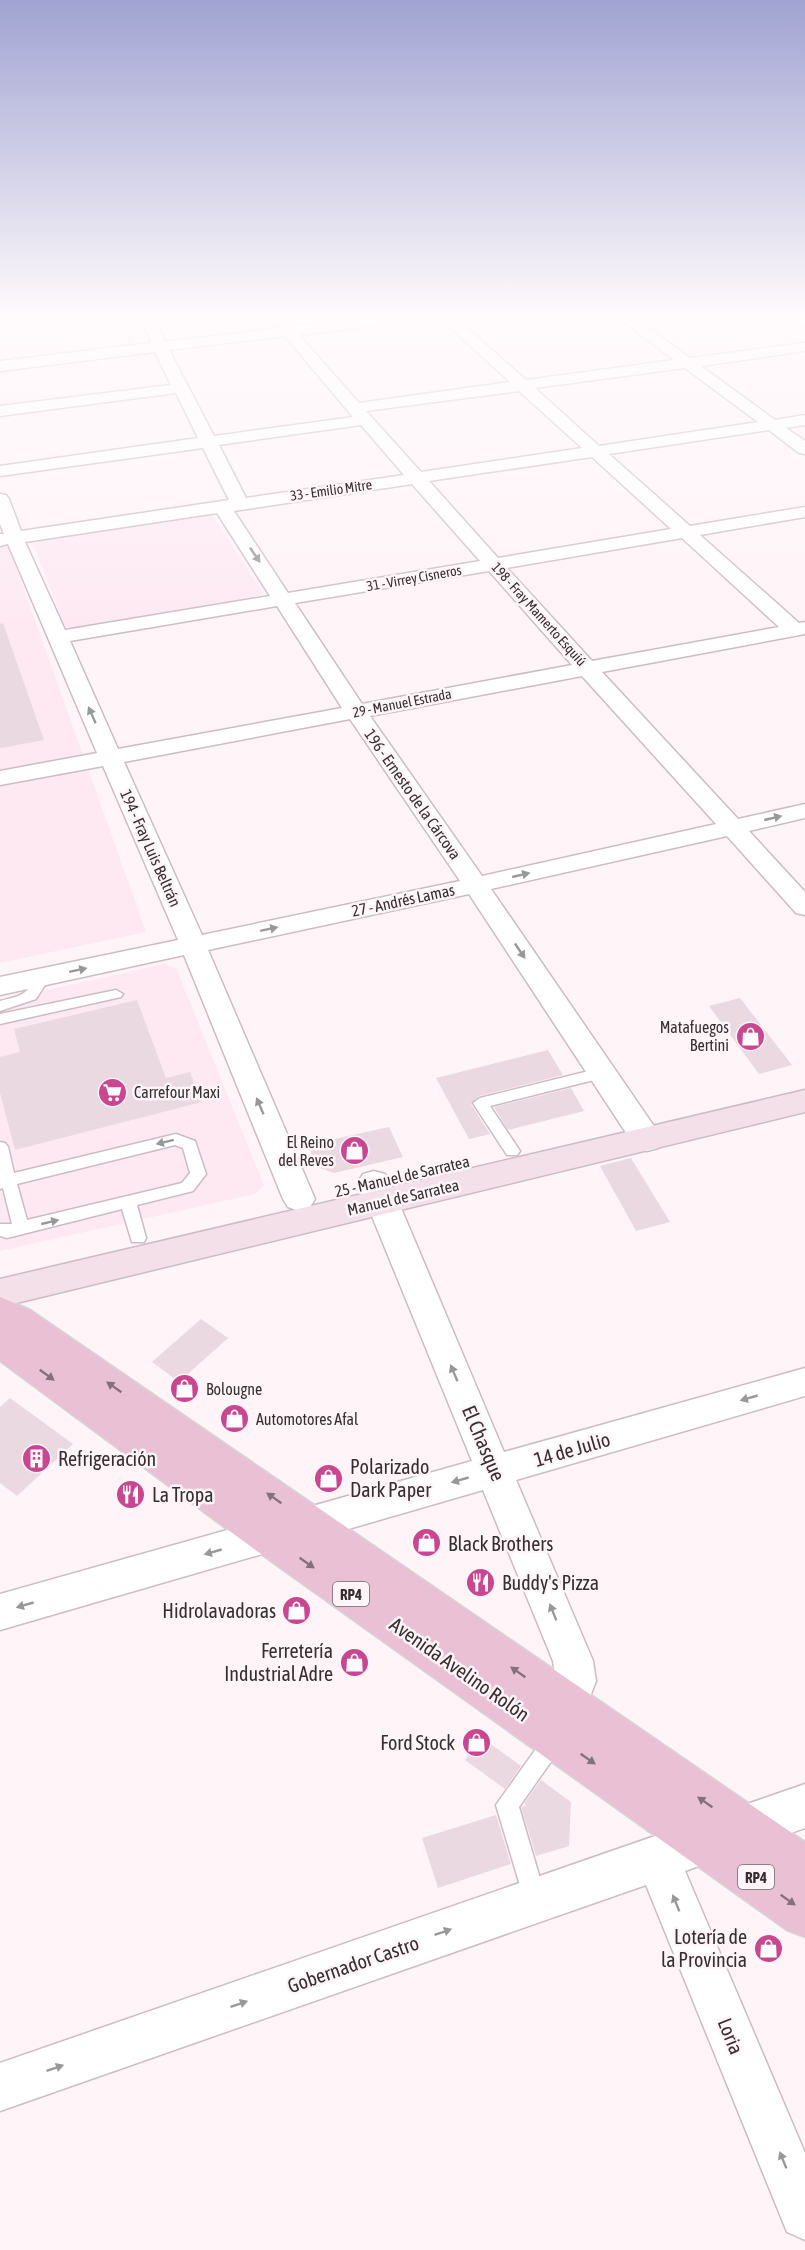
<svg xmlns="http://www.w3.org/2000/svg" width="805" height="2250" viewBox="0 0 805 2250" font-family="'Asap Condensed',sans-serif">
	<style>
		.built { fill: #fee9f2 }
		.building { fill: #ead9e0 }
		.lines { fill: none; stroke-linecap: round; stroke-linejoin: round }
		.service-casing { stroke: #cdbcc3; stroke-width: 3 }
		.minor-casing { stroke: #cdbcc3; stroke-width: 3 }
		.secondary-casing { stroke: #cdbcc3; stroke-width: 3 }
		.primary-casing { stroke: #d7d5d6; stroke-width: 3 }
		.service { fill: #fff; fill-rule: evenodd }
		.minor { fill: #fff; fill-rule: evenodd }
		.secondary { fill: #f4e0e9; fill-rule: evenodd }
		.primary { fill: #e9c0d4; fill-rule: evenodd }
		.oneway { fill: #9a9798 }
		.oneway2 { fill: #86707b }
		.labels { text-anchor: middle; dominant-baseline: central; stroke-width: 5; stroke-linejoin: round; paint-order: stroke }
		.far-street-label { font-size: 14px; fill: #352f32; stroke: #fff4f8 }
		.shield { fill: #fff4f8; stroke: #726a6d; stroke-width: 1.5 }
		.shield-label { font-size: 15px; font-weight: bold; fill: #352f32 }
		.street-label { font-size: 16px; fill: #352f32; stroke: #fff4f8 }
		.poi-label { font-size: 16px; fill: #352f32; stroke: #fff4f8; text-anchor: start }
		.near-street-label { font-size: 20px; fill: #352f32; stroke: #fff4f8 }
		.near-poi-label { font-size: 20px; fill: #352f32; stroke: #fff4f8; text-anchor: start }
	</style>
	<rect width="100%" height="100%" fill="#fff4f8"/>
	<path class="built" d="M205 514 213 516 263 593 257 597 74 628 65 626 33 543 39 539Z
		M7 542 146 932 0 963V543Z
		M165 964 176 968 264 1185 255 1194 0 1251V1000Z"/>
	<path class="building" d="M3 623 44 740 0 748V624Z
		M740 998 792 1065 759 1074 709 1006Z
		M137 1000 166 1078 190 1072 202 1102 15 1150 0 1093V1057L20 1052 14 1029Z
		M548 1050 563 1075 479 1096 471 1104 490 1134 469 1139 436 1078Z
		M571 1088 584 1111 508 1130 494 1107Z
		M389 1127 403 1157 334 1173 317 1167 308 1145Z
		M631 1158 670 1222 636 1231 600 1166Z
		M201 1319 228 1338 179 1382 152 1362Z
		M10 1398 73 1444 17 1496 0 1483V1407Z
		M481 1737 521 1766 505 1789 465 1760Z
		M541 1780 571 1802 569 1846 536 1856 521 1807 526 1805 524 1803Z
		M496 1815 511 1864 438 1888 422 1838Z"/>
	<g class="lines">
		<defs>
			<path id="service" d="M38 974 45 978V985L36 999 0 1011V1001C14 997 31 996 31 978Z
				M116 990 123 994 121 997 0 1024V1014Z
				M601 1068 606 1069 608 1073 606 1077 490 1106 520 1151 517 1155H507L473 1103 480 1098Z
				M176 1134 195 1141 206 1174 193 1191 137 1205 146 1238 144 1242H132L122 1209 7 1238 0 1236V1224H12L3 1188 0 1189V1142L5 1143 8 1147 14 1173ZM175 1145 183 1148 190 1173 182 1183 27 1220 17 1184Z
				M555 1729 562 1732 565 1739 562 1746 519 1807 546 1899 543 1907 535 1910 527 1907 524 1899 496 1805 548 1732Z"/>
			<path id="minor" d="M141 315H155L165 342 281 328 275 315H289L295 326 391 315H434L427 319 299 335 359 403 510 382 437 315H452L526 380 674 360 615 315H631L690 358 805 343V351L701 366 775 420 805 415V425L786 428 805 441V454L799 453 769 430 609 454 690 526 805 507V517L700 535 799 623 805 622V634L602 672 738 819 805 804V818L749 831 805 892V915L796 913 727 836 491 889 658 1132 662 1140 658 1148 647 1151 636 1148 469 894 208 950 315 1199 310 1207 299 1211 288 1207 283 1199 184 955 0 995V977L178 940 103 766 0 785V771L97 753 8 544 0 546V534H4L0 524V494L6 495 9 499 21 531 229 500 203 448 0 476V466L198 438 176 393 0 416V406L171 385 155 352 0 371V361L151 343ZM285 336 353 417 214 436 169 350ZM685 368 758 422 599 446 535 388ZM519 391 582 448 421 472 366 411ZM361 425 404 475 246 498 219 445ZM592 457 671 529 498 558 429 481ZM412 484 480 561 288 593 234 511ZM217 513 270 596 65 630 25 542ZM682 538 779 627 592 661 507 568ZM489 571 572 665 362 704 295 603ZM277 606 342 708 118 749 70 641ZM582 676 716 824 482 876 370 716ZM350 719 460 881 202 935 124 762Z
				M786 315 805 317V327Z
				M374 1171 385 1174 390 1182 504 1452 805 1368V1396L516 1480 593 1661 596 1681 581 1720 566 1726 551 1720 545 1706 556 1681 553 1661 483 1490 0 1630V1594L472 1461 358 1182 363 1174Z
				M805 1784V1828L685 1871 805 2153V2240L787 2232 646 1885 0 2111V2063Z"/>
			<path id="secondary" d="M805 1090V1112L0 1307V1279Z"/>
			<path id="primary" d="M0 1297 30 1310 805 1842V1937L787 1930 254 1549 0 1361Z"/>
		</defs>
		<use href="#service" class="service-casing"/>
		<use href="#minor" class="minor-casing"/>
		<use href="#secondary" class="secondary-casing"/>
		<use href="#primary" class="primary-casing"/>
		<use href="#service" class="service"/>
		<use href="#minor" class="minor"/>
		<use href="#secondary" class="secondary"/>
		<use href="#primary" class="primary"/>
	</g>
	<defs><path id="oneway-solid" d="M-6-.8H1V-3.2L6.5 0L1 3.2V.8H-6Z" transform="scale(1.5)"/></defs>
	<g class="oneway">
		<use href="#oneway-solid" transform="translate(255 555) rotate(56)"/>
		<use href="#oneway-solid" transform="translate(92 715) rotate(-114)"/>
		<use href="#oneway-solid" transform="translate(773 818) rotate(-13)"/>
		<use href="#oneway-solid" transform="translate(521 875) rotate(-13)"/>
		<use href="#oneway-solid" transform="translate(269 929) rotate(-12)"/>
		<use href="#oneway-solid" transform="translate(520 951) rotate(56)"/>
		<use href="#oneway-solid" transform="translate(78 970) rotate(-12)"/>
		<use href="#oneway-solid" transform="translate(260 1106) rotate(-113)"/>
		<use href="#oneway-solid" transform="translate(165 1142) rotate(166)"/>
		<use href="#oneway-solid" transform="translate(50 1222) rotate(-13)"/>
		<use href="#oneway-solid" transform="translate(454 1373) rotate(-113)"/>
		<use href="#oneway-solid" transform="translate(749 1398) rotate(164)"/>
		<use href="#oneway-solid" transform="translate(460 1480) rotate(164)"/>
		<use href="#oneway-solid" transform="translate(213 1552) rotate(164)"/>
		<use href="#oneway-solid" transform="translate(25 1605) rotate(164)"/>
		<use href="#oneway-solid" transform="translate(553 1612) rotate(-112)"/>
		<use href="#oneway-solid" transform="translate(676 1903) rotate(-112)"/>
		<use href="#oneway-solid" transform="translate(443 1932) rotate(-19)"/>
		<use href="#oneway-solid" transform="translate(239 2004) rotate(-19)"/>
		<use href="#oneway-solid" transform="translate(55 2068) rotate(-19)"/>
		<use href="#oneway-solid" transform="translate(783 2160) rotate(-112)"/>
	</g>
	<g class="oneway2">
		<use href="#oneway-solid" transform="translate(47 1375) rotate(36)"/>
		<use href="#oneway-solid" transform="translate(114 1387) rotate(-145)"/>
		<use href="#oneway-solid" transform="translate(274 1498) rotate(-145)"/>
		<use href="#oneway-solid" transform="translate(307 1563) rotate(35)"/>
		<use href="#oneway-solid" transform="translate(518 1672) rotate(-145)"/>
		<use href="#oneway-solid" transform="translate(588 1759) rotate(35)"/>
		<use href="#oneway-solid" transform="translate(705 1802) rotate(-145)"/>
		<use href="#oneway-solid" transform="translate(788 1900) rotate(35)"/>
	</g>
	<linearGradient id="sky" x2="0" y2="1"><stop stop-color="#a1a3d2"/><stop offset="0.5" stop-color="#fffafc"/><stop offset="1" stop-color="#fffafc" stop-opacity="0"/></linearGradient>
	<rect width="805" height="630" fill="url(#sky)"/>
	<defs>
		<symbol id="shop-disc" viewBox="-11 -11 22 22"><circle r="9.5" fill="#c94790" stroke="#fff4f8"/><path d="M-5-2.5h2.3a2.7 3.5 0 0 1 5.4 0H5L5.5 6h-11ZM-1.5-2.5h3a1.5 2.3 0 0 0-3 0Z" fill="#fff"/></symbol>
		<symbol id="supermarket-disc" viewBox="-11 -11 22 22"><circle r="9.5" fill="#c94790" stroke="#fff4f8"/><path d="M-6-5.5h2.5l.6 2H6L4.5 2H-2.5L-4.4-4H-6ZM-1.5 3.2a1.3 1.3 0 1 0 .1 0ZM3 3.2a1.3 1.3 0 1 0 .1 0Z" fill="#fff"/></symbol>
		<symbol id="building-disc" viewBox="-11 -11 22 22"><circle r="9.5" fill="#c94790" stroke="#fff4f8"/><path d="M-4-6H4V6H1V3H-1V6H-4ZM-2.5-4.3h1.7v1.8h-1.7ZM.8-4.3h1.7v1.8H.8ZM-2.5-1h1.7V.8h-1.7ZM.8-1h1.7V.8H.8Z" fill="#fff"/></symbol>
		<symbol id="restaurant-disc" viewBox="-11 -11 22 22"><circle r="9.5" fill="#c94790" stroke="#fff4f8"/><path d="M-5-6h1v4h1v-4h1v4h1v-4h1v5L-1.5 .5V6h-2V.5L-5-1ZM5-6V6H3V1.5H1.5Q1.5-4 5-6Z" fill="#fff"/></symbol>
	</defs>
	<g fill-rule="evenodd">
		<use href="#shop-disc" x="734" y="1020" width="33" height="33"/>
		<use href="#supermarket-disc" x="96" y="1076" width="33" height="33"/>
		<use href="#shop-disc" x="338" y="1134" width="33" height="33"/>
		<use href="#shop-disc" x="168" y="1372" width="33" height="33"/>
		<use href="#shop-disc" x="218" y="1402" width="33" height="33"/>
		<use href="#building-disc" x="20" y="1442" width="33" height="33"/>
		<use href="#shop-disc" x="312" y="1462" width="33" height="33"/>
		<use href="#restaurant-disc" x="114" y="1478" width="33" height="33"/>
		<use href="#shop-disc" x="410" y="1526" width="33" height="33"/>
		<use href="#restaurant-disc" x="464" y="1566" width="33" height="33"/>
		<use href="#shop-disc" x="280" y="1594" width="33" height="33"/>
		<use href="#shop-disc" x="338" y="1646" width="33" height="33"/>
		<use href="#shop-disc" x="460" y="1726" width="33" height="33"/>
		<use href="#shop-disc" x="752" y="1932" width="33" height="33"/>
	</g>
	<g class="labels">
		<g class="far-street-label">
			<text transform="translate(331 490) rotate(-8)">33 - Emilio Mitre</text>
			<text transform="translate(414 578) rotate(-10)">31 - Virrey Cisneros</text>
			<text transform="translate(539 614) rotate(48)">198 - Fray Mamerto Esquiú</text>
			<text transform="translate(402 703) rotate(-11)">29 - Manuel Estrada</text>
		</g>
		<g class="shield">
			<rect x="333" y="1582" width="36" height="24" rx="4.5"/>
			<rect x="738" y="1865" width="36" height="24" rx="4.5"/>
		</g>
		<g class="shield-label">
			<text x="351" y="1594">RP4</text>
			<text x="756" y="1877">RP4</text>
		</g>
		<g class="street-label">
			<text transform="translate(413 794) rotate(55)">196 - Ernesto de la Cárcova</text>
			<text transform="translate(151 848) rotate(66)">194 - Fray Luis Beltrán</text>
			<text transform="translate(403 900) rotate(-12)">27 - Andrés Lamas</text>
			<text transform="translate(402 1176) rotate(-13)">25 - Manuel de Sarratea</text>
			<text transform="translate(403 1197) rotate(-13)">Manuel de Sarratea</text>
		</g>
		<g class="poi-label">
			<text x="729" y="1027" text-anchor="end">Matafuegos<tspan x="729" dy="18">Bertini</tspan></text>
			<text x="134" y="1092">Carrefour Maxi</text>
			<text x="334" y="1142" text-anchor="end">El Reino<tspan x="334" dy="18">del Reves</tspan></text>
			<text x="206" y="1389">Bolougne</text>
			<text x="256" y="1419">Automotores Afal</text>
		</g>
		<g class="near-street-label">
			<text transform="translate(484 1443) rotate(67)">El Chasque</text>
			<text transform="translate(572 1449) rotate(-16)">14 de Julio</text>
			<text transform="translate(460 1669) rotate(35)">Avenida Avelino Rolón</text>
			<text transform="translate(353 1964) rotate(-19)">Gobernador Castro</text>
			<text transform="translate(731 2036) rotate(68)">Loria</text>
		</g>
		<g class="near-poi-label">
			<text x="58" y="1458">Refrigeración</text>
			<text x="350" y="1466">Polarizado<tspan x="350" dy="23">Dark Paper</tspan></text>
			<text x="152" y="1494">La Tropa</text>
			<text x="448" y="1543">Black Brothers</text>
			<text x="502" y="1582">Buddy's Pizza</text>
			<text x="276" y="1610" text-anchor="end">Hidrolavadoras</text>
			<text x="333" y="1650" text-anchor="end">Ferretería<tspan x="333" dy="23">Industrial Adre</tspan></text>
			<text x="455" y="1742" text-anchor="end">Ford Stock</text>
			<text x="747" y="1936" text-anchor="end">Lotería de<tspan x="747" dy="23">la Provincia</tspan></text>
		</g>
	</g>
</svg>
